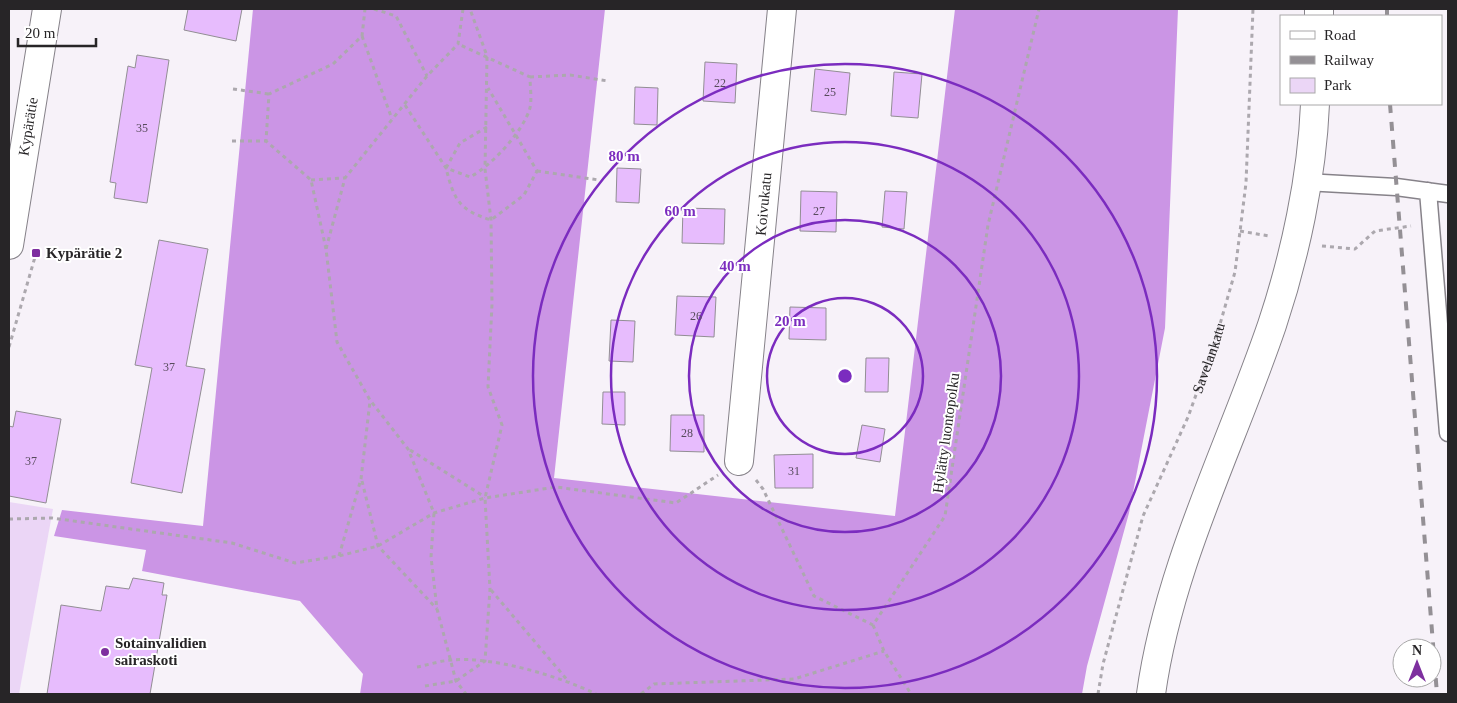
<svg xmlns="http://www.w3.org/2000/svg" width="1457" height="703" viewBox="0 0 1457 703" font-family="'Times New Roman',serif">
	<style>
		.green { fill: #ebd6f6 }
		.forest { fill: #cb95e5 }
		.building { fill: #e7bcfd; stroke: #928e94 }
		.lines { fill: none; stroke-linecap: round; stroke-linejoin: round }
		.service-casing { stroke: #868289; stroke-width: 19 }
		.minor-casing { stroke: #868289; stroke-width: 30 }
		.tertiary-casing { stroke: #868289; stroke-width: 30 }
		.secondary-casing { stroke: #868289; stroke-width: 30 }
		.path { stroke: #aca8ae; stroke-width: 3; stroke-dasharray: 4 4; stroke-linecap: butt }
		.service { stroke: #fff; stroke-width: 16 }
		.minor { stroke: #fff; stroke-width: 28 }
		.tertiary { stroke: #fff; stroke-width: 28 }
		.secondary { stroke: #fff; stroke-width: 28 }
		.rail { stroke: #949095; stroke-width: 4; stroke-dasharray: 9 9; stroke-linecap: butt }
		.ring { fill: none; stroke: #7b2cbf; stroke-width: 2.5 }
		.poi-dot { fill: #7e2f9f; stroke: #fff; stroke-width: 2 }
		.labels { text-anchor: middle; dominant-baseline: central; stroke-width: 4; stroke-linejoin: round; paint-order: stroke }
		.number-label { font-size: 12px; fill: #574b5c }
		.street-label { font-size: 15px; fill: #272527; stroke: #fff }
		.poi-label { font-size: 15px; font-weight: bold; fill: #272527; stroke: #fff; text-anchor: start }
		.centre { fill: #7b2cbf; stroke: #fff; stroke-width: 2.5 }
		.ring-label { font-size: 15px; text-anchor: middle; font-weight: bold; fill: #7b2cbf; stroke: #fff; stroke-width: 4; stroke-linejoin: round; paint-order: stroke }
	</style>
	<rect width="100%" height="100%" fill="#f7f2f9"/>
	<path class="green" d="M9 502 53 509 19 694H9Z"/>
	<path class="forest" d="M253 9H605L554 478 895 516 955 9H1178L1165 328 1129 513 1087 666 1082 694H360L363 674 300 601 142 571 146 550 54 536 62 510 203 526Z"/>
	<path class="building" d="M188 9H242L236 41 184 30Z
		M137 55 169 60 147 203 114 198 116 183 110 182 128 66 135 68Z
		M705 62 737 64 735 103 703 101Z
		M815 69 850 73 846 115 811 111Z
		M894 72 922 74 918 118 891 116Z
		M635 87 658 88 657 125 634 124Z
		M617 168 641 169 639 203 616 202Z
		M801 191 837 192 836 232 800 231Z
		M885 191 907 192 904 229 882 227Z
		M683 208 725 209 724 244 682 243Z
		M159 240 208 249 186 366 205 369 182 493 131 483 152 368 135 365Z
		M677 296 716 297 714 337 675 335Z
		M790 307 826 308V340L789 339Z
		M611 320 635 321 633 362 609 361Z
		M866 358H889L888 392H865Z
		M603 392H625V425L602 424Z
		M16 411 61 419 46 503 9 496V426L13 427Z
		M671 415H704V452L670 451Z
		M862 425 885 429 880 462 856 458Z
		M813 454V488H775L774 455Z
		M133 578 164 583 162 595H167L150 694H47L61 605 101 611 106 586 129 589Z"/>
	<g class="lines">
		<defs>
			<path id="service" d="M1305 182 1396 187 1448 194
				M1428 191 1448 433"/>
			<g id="minor">
				<path id="s2" d="M739 461 782 9"/>
			</g>
			<g id="tertiary">
				<path id="s3" d="M9 245 47 9"/>
			</g>
			<path id="secondary" d="M1319 16V9
				M1151 694C1169 565 1230 448 1272 325 1295 256 1312 177 1315 104"/>
		</defs>
		<use href="#service" class="service-casing"/>
		<use href="#minor" class="minor-casing"/>
		<use href="#tertiary" class="tertiary-casing"/>
		<use href="#secondary" class="secondary-casing"/>
		<g class="path">
			<path d="M374 9 396 16 427 76"/>
			<path d="M463 9 458 44 427 76 345 178 326 249 337 342 370 400 408 449 434 513 431 557 437 609 456 681 466 694"/>
			<path d="M362 36 392 119"/>
			<path d="M530 77 570 75 608 81"/>
			<path d="M233 89 269 94"/>
			<path d="M405 105 446 168 470 177C491 166 523 132 530 108 532 99 530 86 530 77L458 44"/>
			<path d="M487 127 460 143 446 168C454 200 459 210 491 220L524 195 537 171 488 88"/>
			<path d="M232 141H266"/>
			<path d="M537 171 599 180"/>
			<path d="M311 180 345 178"/>
			<path d="M1240 231 1269 236"/>
			<path d="M1322 246 1355 249 1375 231 1411 226"/>
			<path d="M326 249 311 180 266 141 269 94 333 64 362 36 365 9"/>
			<path d="M9 347 35 257"/>
			<path d="M410 450 485 497"/>
			<path d="M756 480 763 489 814 596 873 625 945 516 988 225 1039 9"/>
			<path d="M362 481 378 546 437 609"/>
			<path d="M9 519 52 518 232 543 295 563 339 556 378 546 434 513 485 498 556 487 676 503 718 475"/>
			<path d="M339 556 361 479 370 401"/>
			<path d="M491 590 569 682"/>
			<path d="M873 625 884 651 911 694"/>
			<path d="M417 667C428 665 439 661 451 660 492 656 559 676 596 694"/>
			<path d="M425 686 456 681 485 661 490 589 485 498 502 425 488 387 492 304 491 220 485 169 487 56 470 9"/>
			<path d="M641 694 654 684 794 679 884 651"/>
			<path id="s1" d="M1098 694 1103 664 1143 516 1188 417 1214 345 1235 272 1246 183 1253 9"/>
		</g>
		<use href="#service" class="service"/>
		<use href="#minor" class="minor"/>
		<use href="#tertiary" class="tertiary"/>
		<use href="#secondary" class="secondary"/>
		<path class="rail" d="M1387 16V9
			M1390 104 1437 694"/>
	</g>
	<g class="ring">
		<circle cx="845" cy="376" r="78"/>
		<circle cx="845" cy="376" r="156"/>
		<circle cx="845" cy="376" r="234"/>
		<circle cx="845" cy="376" r="312"/>
	</g>
	<g class="poi-dot">
		<rect x="31" y="248" width="10" height="10" rx="2.5"/>
		<circle cx="105" cy="652" r="5"/>
	</g>
	<g class="labels">
		<g class="number-label">
			<text x="720" y="83">22</text>
			<text x="830" y="92">25</text>
			<text x="142" y="128">35</text>
			<text x="819" y="211">27</text>
			<text x="696" y="316">26</text>
			<text x="169" y="367">37</text>
			<text x="687" y="433">28</text>
			<text x="31" y="461">37</text>
			<text x="794" y="471">31</text>
		</g>
		<g class="street-label">
			<text stroke="none"><textPath href="#s3" startOffset="120">Kypärätie</textPath></text>
			<text stroke="none"><textPath href="#s2" startOffset="258">Koivukatu</textPath></text>
			<text stroke="none"><textPath href="#s1" startOffset="355">Savelankatu</textPath></text>
			<text transform="translate(946 433) rotate(-82)">Hylätty luontopolku</text>
		</g>
		<g class="poi-label">
			<text x="46" y="253">Kypärätie 2</text>
			<text x="115" y="643">Sotainvalidien<tspan x="115" dy="17">sairaskoti</tspan></text>
		</g>
	</g>
	<circle cx="845" cy="376" r="8" class="centre"/>
	<g class="ring-label">
		<text x="624" y="161">80 m</text>
		<text x="680" y="216">60 m</text>
		<text x="735" y="271">40 m</text>
		<text x="790" y="326">20 m</text>
	</g>
	<rect width="1457" height="703" fill="none" stroke="#272527" stroke-width="20"/>
	<rect x="1280" y="15" width="162" height="90" fill="#ffffff" stroke="#a9a8a9"/>
	<rect x="1290" y="31" width="25" height="8" fill="#ffffff" stroke="#a9a8a9"/>
	<text x="1324" y="40" font-size="15" fill="#272527">Road</text>
	<rect x="1290" y="56" width="25" height="8" fill="#949095" stroke="#a9a8a9"/>
	<text x="1324" y="65" font-size="15" fill="#272527">Railway</text>
	<rect x="1290" y="78" width="25" height="15" fill="#ebd6f6" stroke="#a9a8a9"/>
	<text x="1324" y="90" font-size="15" fill="#272527">Park</text>
	<g transform="translate(1417 663)"><circle r="24" fill="#ffffff" stroke="#a9a8a9"/>
	<path d="M0-4L9 19L0 12L-9 19Z" fill="#7e2f9f"/>
	<text y="-8" font-size="14" font-weight="bold" text-anchor="middle" fill="#272527">N</text>
	</g>
	<path d="M18 38v8h78v-8" fill="none" stroke="#272527" stroke-width="2.5"/>
	<text x="25" y="38" font-size="15" fill="#272527" stroke="#ffffff" stroke-width="4" paint-order="stroke">20 m</text>
</svg>
